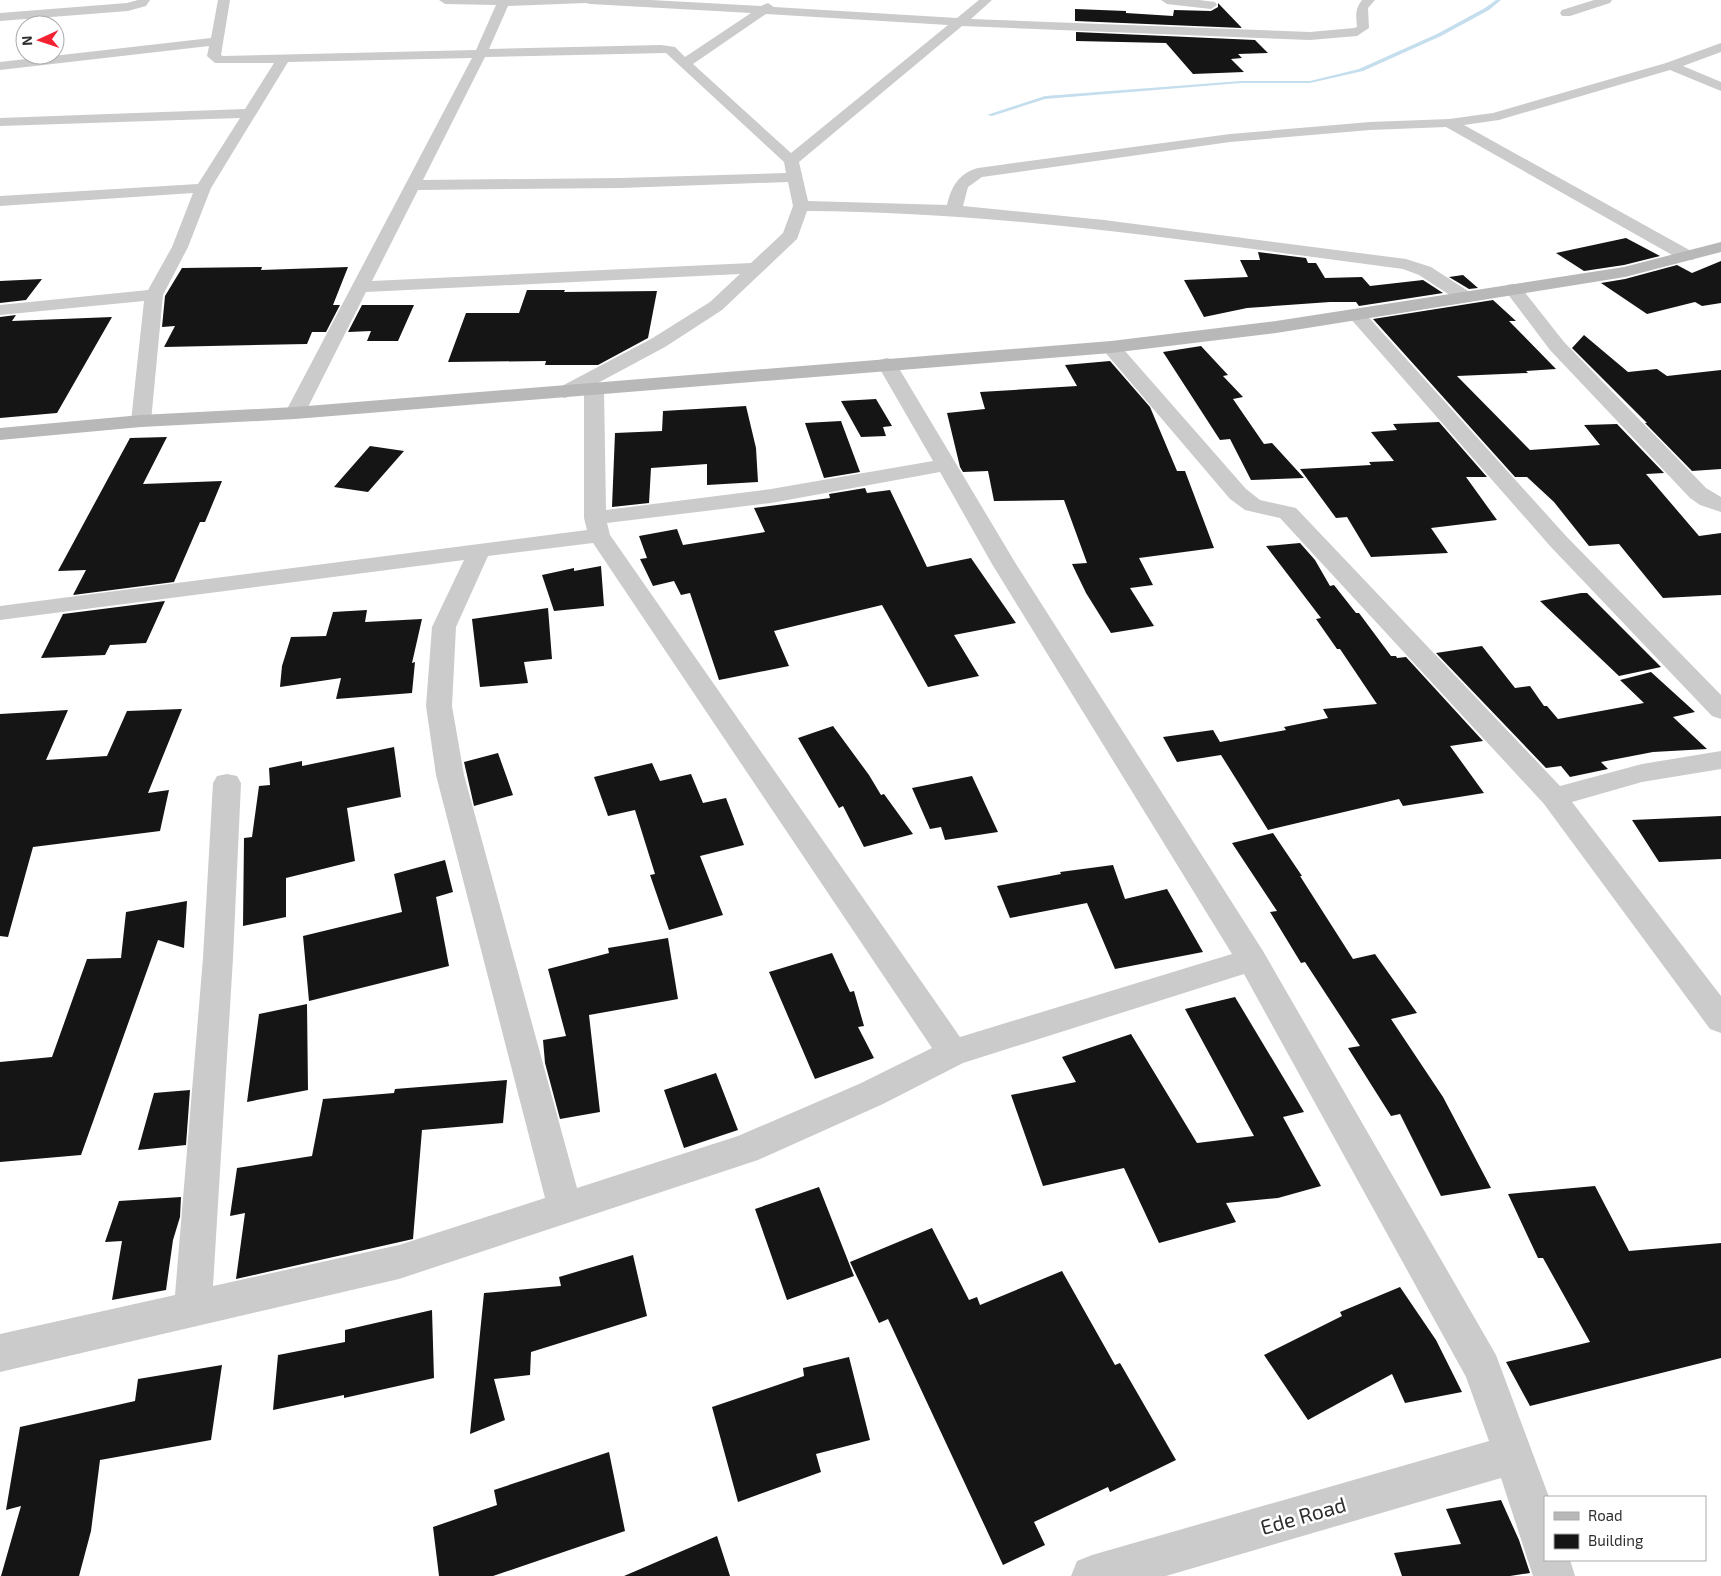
<svg xmlns="http://www.w3.org/2000/svg" width="1721" height="1576" viewBox="0 0 1721 1576" font-family="'Exo 2',sans-serif">
	<style>
		.lines { fill: none; stroke-linecap: round; stroke-linejoin: round }
		.stream { fill: #c4deee; fill-rule: evenodd }
		.building { fill: #151515 }
		.street { fill: #cbcbcb; fill-rule: evenodd }
		.secondary { fill: #b8b8b8; fill-rule: evenodd }
		.labels { text-anchor: middle; dominant-baseline: central; stroke-width: 5; stroke-linejoin: round; paint-order: stroke }
		.near-street-label { font-size: 21px; fill: #2e2e2e; stroke: #fff }
	</style>
	<rect width="100%" height="100%" fill="#fff"/>
	<g class="lines">
		<path class="stream" d="M1496 0H1501L1489 10 1441 36 1363 71 1310 83H1241L1045 99 992 116 987 115 1045 96 1241 81H1310L1359 69 1437 34 1485 8Z"/>
	</g>
	<path class="building" d="M1218 3 1242 28 1075 21V9L1126 11V13L1173 16 1174 10 1211 11 1218 7Z
		M1076 32 1255 40 1268 53 1238 54 1242 58 1231 59 1244 72 1193 74 1166 43 1076 41Z
		M1626 238 1660 256 1624 265 1584 271 1556 253Z
		M1258 252 1306 258 1308 263H1316L1325 278 1362 277 1370 286 1423 280 1443 293 1359 306 1356 302H1330L1247 308 1204 317 1184 280 1248 277 1240 260H1260Z
		M1721 261V303L1702 306 1695 302 1647 314 1601 283 1625 279 1677 265 1692 273Z
		M262 267 261 270 348 267 333 305H340L326 332H312L307 344 164 347 175 326 162 327 165 296 182 268Z
		M1463 275 1478 288 1469 289 1449 277Z
		M42 279 26 300 0 303V281Z
		M527 290H565L564 292 657 291 648 338 598 365H545L546 361 448 362 466 313H519Z
		M1493 300 1516 321H1509L1556 369 1526 371 1528 373 1457 376 1530 450 1600 445 1584 425 1617 424 1664 473 1646 474 1699 536 1721 533V595L1663 598 1619 544 1589 546 1554 502 1527 477H1515L1373 319Z
		M362 305H414L398 341H367L371 331 348 332Z
		M16 315 12 321 112 317 57 413 0 418V317Z
		M1584 335 1628 372 1657 369 1667 376 1721 370V469L1692 471 1645 423H1647L1572 348Z
		M1201 346 1228 375 1223 376 1243 397 1233 399 1264 444 1272 443 1304 478 1251 480 1230 439 1220 440 1163 352Z
		M1110 361 1150 407 1177 471H1185L1214 548 1139 558 1153 585 1130 588 1154 626 1111 633 1086 593 1072 564 1087 563 1064 500 994 501 988 471 963 472 960 467 947 413 985 409 980 392 1077 386 1065 365Z
		M876 399 892 426 883 427 886 436 861 437 841 401Z
		M746 406 756 448 758 482 707 485V464L651 468 649 503 612 507 615 433 662 431 663 411Z
		M841 421 860 472 824 478 805 423Z
		M1439 422 1487 477H1466L1497 520 1431 528 1448 553 1371 557 1347 517 1336 518 1300 469 1371 465 1369 462 1394 461 1371 432 1397 430 1393 424Z
		M167 437 143 484 222 481 205 522H200L174 582 73 595 86 570 58 571 130 438Z
		M370 446 404 451 368 492 334 487Z
		M865 488 867 493 890 490 927 567 971 558 1016 623 954 635 979 676 928 687 882 605 774 631 789 666 719 680 690 593 681 595 674 581 653 586 640 559 647 558 639 536 677 529 683 545 765 532 754 508 830 498 829 494Z
		M1300 543 1315 560 1330 586 1334 585 1356 613H1359L1391 656H1396L1397 658 1406 657 1483 741 1450 746 1484 793 1403 806 1399 799 1268 830 1221 755 1177 762 1163 737 1213 730 1220 742 1286 730 1284 727 1328 718 1323 709 1377 704 1340 649H1337L1316 619 1321 618 1266 546Z
		M601 566 604 606 554 611 542 575 574 568V571Z
		M1581 593H1587L1661 667 1619 676 1540 601Z
		M165 601 146 643 110 645 105 655 41 658 63 614Z
		M548 608 552 659 524 662 528 683 480 687 472 619Z
		M367 610 365 622 422 619 412 663 415 662 412 693 336 699 341 678 280 687 282 666 291 637 326 636 333 612Z
		M1482 646 1515 688 1530 686 1544 706H1547L1558 719 1644 703 1620 680 1651 672 1695 712 1673 717 1707 749 1653 752 1601 762 1608 769 1570 777 1561 766 1546 768 1436 653Z
		M182 709 148 793 169 790 160 831 33 847 8 937 0 936V714L68 710 46 760 107 756 127 711Z
		M833 726 869 775 881 795 884 794 913 834 864 847 843 806 839 808 798 738Z
		M394 747 401 797 347 808 355 861 286 878V917L243 926 244 838 252 837 259 786 270 785 269 768 302 761V766Z
		M498 753 513 795 474 806 464 762Z
		M652 763 660 781 691 774 703 803 726 798 744 845 700 856 723 915 669 930 650 875 655 874 635 810 608 816 594 777Z
		M972 776 998 832 945 840 941 827 930 829 912 788Z
		M1721 816V859L1659 862 1632 820Z
		M1273 833 1302 876H1300L1353 959 1375 954 1417 1013 1391 1019 1443 1097 1491 1188 1441 1196 1400 1114 1391 1116 1348 1048 1360 1046 1305 962 1301 963 1270 912 1277 911 1232 843Z
		M445 860 453 892 436 897 449 966 309 1001 303 936 402 912 394 874Z
		M1113 865 1125 899 1167 889 1203 952 1115 969 1087 903 1010 918 997 886 1061 874 1060 872Z
		M187 901 184 948 158 940 81 1155 0 1162V1062L52 1057 87 959 121 958 126 912Z
		M668 938 678 999 589 1015 600 1112 560 1119 545 1063 543 1040 566 1036 548 969 609 953 608 948Z
		M832 953 850 992 854 991 864 1026 858 1027 874 1058 815 1079 769 972Z
		M1235 997 1304 1112 1283 1117 1321 1186 1278 1198 1226 1203 1236 1222 1159 1243 1124 1168 1043 1186 1011 1095 1076 1082 1062 1057 1131 1034 1197 1143 1254 1136 1185 1009Z
		M307 1004 308 1090 247 1102 259 1014Z
		M716 1073 738 1130 684 1148 664 1090Z
		M507 1080 503 1123 422 1130 413 1239 236 1279 245 1213 230 1216 237 1168 312 1156 323 1099 394 1093 395 1089Z
		M190 1090 186 1145 138 1150 154 1093Z
		M1595 1186 1629 1251 1721 1243V1358L1530 1406 1506 1362 1590 1342 1543 1258H1538L1508 1194Z
		M819 1187 854 1276 787 1300 755 1209Z
		M181 1197 180 1217 173 1240 166 1290 112 1300 122 1241 105 1242 119 1201Z
		M932 1228 969 1300 977 1297 980 1305 1062 1271 1115 1365 1120 1363 1176 1460 1110 1492 1108 1487 1034 1522 1045 1545 1003 1565 888 1319 879 1323 850 1262Z
		M633 1255 647 1316 531 1352 530 1375 494 1379 505 1420 470 1434 484 1293 561 1286 559 1277Z
		M1400 1287 1436 1340 1462 1392 1405 1403 1392 1374 1308 1420 1264 1355 1342 1316 1340 1312Z
		M432 1310 434 1378 344 1398V1395L273 1410 278 1355 345 1342V1330Z
		M849 1357 870 1440 816 1454 821 1472 738 1502 712 1407 804 1376 803 1368Z
		M222 1365 211 1440 100 1460 91 1531 79 1576H1L21 1506 6 1510 20 1427 135 1401 138 1379Z
		M609 1452 625 1531 493 1576H439L433 1527 497 1505 494 1490Z
		M1501 1500 1519 1540 1530 1573 1510 1576H1402L1394 1553 1461 1544 1446 1509Z
		M717 1536 730 1576H624Z"/>
	<g class="lines">
		<path class="street" d="M138 0H150L146 6 128 11 0 21V13L127 3Z
			M218 0H230L221 55 223 56 476 50 496 5 445 4 439 0H651L761 6 768 3 774 7 957 18 979 0H992L971 19 1310 32 1354 28 1357 27C1356 15 1355 9 1362 0H1375L1368 8 1369 28 1357 36 1310 40 962 26 799 162 808 201 947 205C951 187 959 173 978 168L1230 134 1370 122 1449 119 1493 113 1666 63 1721 43V52L1683 66 1721 82V91L1670 70 1499 120 1464 125 1693 252 1696 256 1693 260H1681L1446 127 1370 130 1230 142 982 177 968 187 963 206 1104 220 1406 259 1431 267 1471 293 1474 297 1471 301 1465 302 1459 301 1419 275 1403 269C1204 243 1008 212 807 211L797 239 722 310 665 347 596 384 601 385 604 389 606 510 771 489 933 461 877 364 880 360 887 358 894 360 1016 564 1263 951 1496 1355 1549 1497H1545V1560H1570L1575 1576H1533L1501 1478 1166 1576H1071L1077 1561 1092 1555 1489 1441 1466 1377 1244 974 963 1063 883 1104 758 1160 399 1279 0 1372V1334L175 1295 203 958 213 783 217 776 227 774 237 776 241 783 233 958 213 1286 399 1245 545 1198 436 775 426 706 432 627 464 560 0 620V606L587 530 584 518V390L565 398 558 396 555 392 558 388 651 339 710 302 740 274 366 292 305 413 302 417 295 419 288 417 285 413 472 58 288 62 211 188 188 247 163 295 151 421 148 425 141 427 134 425 131 421 144 301 0 315V305L148 290 172 247 193 193 0 206V196L198 184 240 118 0 126V118L245 109 274 63H215L207 56 209 46 0 70V62L211 38ZM586 3 590 4 751 13 685 57 675 47 661 45 489 49 508 6ZM766 14 948 25 791 153 693 64ZM666 53 784 162 786 173 621 178 423 180 485 57ZM788 182 793 206 783 233 751 263 372 281 418 190 621 188ZM940 472 992 564 1232 954 960 1037 610 535 607 523 771 503ZM593 543 932 1048 859 1084 738 1136 577 1188 464 775 452 706 456 627 488 556Z
			M1161 0H1199L1215 2 1217 5 1211 9 1167 4Z
			M1594 0H1612L1610 3 1570 16H1562L1560 13 1562 10Z
			M1513 284 1519 285 1564 342 1706 488 1721 497V512L1700 505 1690 498 1550 350 1504 289 1507 285Z
			M1356 309 1362 310 1566 536 1721 695V719L1712 716 1550 546 1350 318 1347 314 1350 310Z
			M1111 341 1118 343 1246 489 1260 500 1296 508 1560 786 1642 764 1721 751V769L1642 782 1572 802 1721 996V1033L1710 1029 1544 804 1280 518 1245 510 1230 499 1104 351 1102 347 1104 343Z"/>
		<path class="secondary" d="M1721 242V252L1625 277 1276 333 1111 353 295 419 141 427 0 440V428L141 415 295 407 1111 341 1276 321 1624 267Z"/>
	</g>
	<g class="labels">
		<g class="near-street-label">
			<text transform="translate(1303 1515) rotate(-16)">Ede Road</text>
		</g>
	</g>
	<rect x="1544" y="1496" width="162" height="65" fill="#ffffff" stroke="#ababab"/>
	<rect x="1554" y="1512" width="25" height="8" fill="#b8b8b8" stroke="#ababab"/>
	<text x="1588" y="1521" font-size="15" fill="#2e2e2e">Road</text>
	<rect x="1554" y="1534" width="25" height="15" fill="#151515" stroke="#ababab"/>
	<text x="1588" y="1546" font-size="15" fill="#2e2e2e">Building</text>
	<g transform="translate(40 40) rotate(267)"><circle r="24" fill="#ffffff" stroke="#ababab"/>
	<path d="M0-4L9 19L0 12L-9 19Z" fill="#f22232"/>
	<text y="-8" font-size="14" font-weight="bold" text-anchor="middle" fill="#2e2e2e">N</text>
	</g>
</svg>
